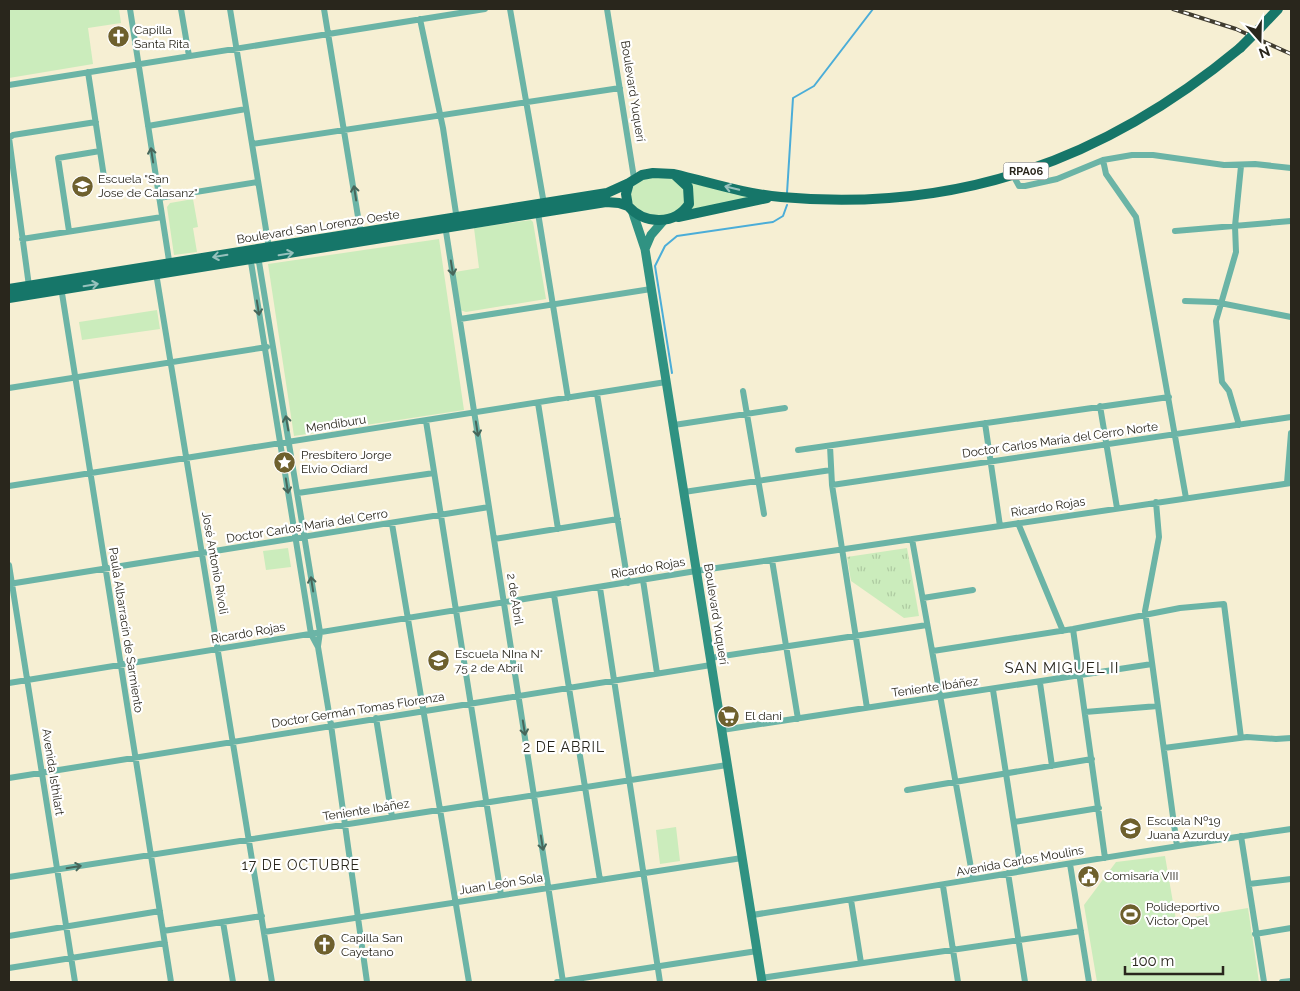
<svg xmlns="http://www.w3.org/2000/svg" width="1300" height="991" viewBox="0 0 1300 991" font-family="Raleway,sans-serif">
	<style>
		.green { fill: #cbecbc }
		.park { fill: url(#park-tufts) }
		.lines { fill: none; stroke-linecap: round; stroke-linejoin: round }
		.stream { stroke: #4badd8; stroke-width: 2 }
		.minor { stroke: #6bb4a6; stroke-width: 6 }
		.secondary { stroke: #309282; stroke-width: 9 }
		.primary { stroke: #167669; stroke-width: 10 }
		.rail-casing { stroke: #403c30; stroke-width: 4 }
		.rail { stroke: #fff; stroke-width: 2; stroke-dasharray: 5.5; stroke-linecap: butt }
		.primary-bridge { stroke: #167669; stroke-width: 10 }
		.oneway { stroke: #47665a }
		.oneway2 { stroke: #96c1bc }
		.labels { text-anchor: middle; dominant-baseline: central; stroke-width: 4.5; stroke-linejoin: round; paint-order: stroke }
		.shield { fill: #fff; stroke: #696760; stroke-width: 1 }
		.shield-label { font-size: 11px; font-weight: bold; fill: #29261c }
		.poi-label { font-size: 12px; fill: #29261c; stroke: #fff; text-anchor: start }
		.street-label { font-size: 12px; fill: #29261c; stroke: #fff }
		.neighbourhood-label { font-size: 14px; letter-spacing: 1px; fill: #29261c; stroke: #fff }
		.quarter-label { font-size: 15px; letter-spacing: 1px; fill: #29261c; stroke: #fff }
	</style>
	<defs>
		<pattern id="park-tufts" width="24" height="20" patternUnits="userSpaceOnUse" patternTransform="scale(1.25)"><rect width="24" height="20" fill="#cbecbc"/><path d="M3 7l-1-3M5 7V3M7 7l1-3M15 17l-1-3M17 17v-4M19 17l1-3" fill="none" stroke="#aecaa1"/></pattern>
	</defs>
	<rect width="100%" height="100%" fill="#f6efd3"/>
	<path class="green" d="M9 9H119L121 23 88 28 93 64 9 78Z
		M671 177C683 184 686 191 686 205 681 208 675 214 669 216 664 217 654 215 649 214 628 207 627 196 638 178Z
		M690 183 747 195V200L691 212Z
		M193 199 198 227 193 228 197 252 174 255 167 207 170 203Z
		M531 220 533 222 546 299 466 312 460 310 455 272 479 268 474 228Z
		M439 239 464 410 294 436 268 264Z
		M157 310 160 329 82 340 79 322Z
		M288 548 291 567 266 570 263 551Z
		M676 827 680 861 660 864 656 830Z
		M1165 856 1176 920 1248 908 1259 982H1097L1084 905 1116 862Z"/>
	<path class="park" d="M907 548 919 616 904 618 851 581 847 557Z"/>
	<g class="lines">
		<path class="stream" d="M787 193 793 98 814 86 873 9
			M672 373 655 266 665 246 677 236 773 222 783 216 787 205"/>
		<path class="minor" d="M130 9 170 267
			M181 9 189 56
			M230 9 269 248
			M324 9 361 235
			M510 9 544 204
			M607 9 634 178
			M420 19 443 128 457 220
			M88 72 104 177
			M9 85 485 9
			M148 126 246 109
			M252 144 620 88
			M1103 160 1106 174 1136 217 1186 498
			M1013 175 1019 186H1025L1057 179 1103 160 1132 155H1153L1224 165 1255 164 1291 168
			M159 198 258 182
			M538 213 568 398
			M445 225 563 982
			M69 231 58 158 100 151
			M1175 231 1291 221
			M22 239 162 217
			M250 256 311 634 318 647 331 725 367 982
			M258 256 320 632 318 646
			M156 273 272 982
			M29 286 9 138 13 135 96 122
			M61 287 171 982
			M1185 301 1215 302 1291 317
			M460 319 651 289
			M9 388 267 347
			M743 391 764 514
			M597 394 628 583
			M538 403 558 529
			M1100 406 1117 508
			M426 421 501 895
			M985 423 1000 526
			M674 425 785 408
			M1239 425 1229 391 1222 382 1216 321 1236 252 1235 226 1241 166
			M830 446 832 485 867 708
			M798 450 1169 397
			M1287 483 1291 433
			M832 485 1291 417
			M9 486 666 382
			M684 492 831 470
			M298 493 434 473
			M1156 502 1159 537 1145 611 1177 846
			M1018 523 1063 631
			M392 524 469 982
			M494 539 618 519
			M912 539 973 879
			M772 560 798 719
			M9 565 75 982
			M643 580 657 673
			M9 584 489 507
			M600 588 660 982
			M554 595 600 880
			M923 598 973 590
			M1073 629 1105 858
			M933 651 1073 629 1180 608 1224 604 1241 738
			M710 658 927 625
			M9 683 696 571 1291 483
			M1040 683 1052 766
			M993 690 1021 870
			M1085 712 1158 706
			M376 718 392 817
			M722 730 1152 664
			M1164 748 1247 737 1276 739 1291 738
			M9 778 711 665
			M907 790 1092 759
			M1014 822 1099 808
			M1241 836 1264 982
			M1070 864 1089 982
			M1008 873 1025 982
			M9 877 727 765
			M1249 884 1291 879
			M943 886 958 982
			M851 900 861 963
			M752 915C932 887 1111 855 1291 829
			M223 922 233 982
			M163 931 262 916
			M264 932 742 858
			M1255 934 1291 928
			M9 936 160 911
			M9 968 165 943
			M761 978 1081 931
			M557 982 757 951
			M1282 982 1291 981"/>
		<path class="secondary" d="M632 210 645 249 762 982
			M645 249 651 235 664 220"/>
		<path class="primary" d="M1260 28 1278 9
			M653 173 674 174 688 187 689 204C675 225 645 225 628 206L626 194 629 183 642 175Z
			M674 174C709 182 745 194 781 197 958 213 1105 160 1240 48
			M678 217 767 198
			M9 289 607 193 629 183
			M9 298 606 202 619 203 628 206"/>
		<defs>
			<path id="rail" d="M1173 9 1236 29 1291 54"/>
		</defs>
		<use href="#rail" class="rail-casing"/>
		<use href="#rail" class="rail"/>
		<path class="primary-bridge" d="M1240 48 1260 28"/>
	</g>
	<defs><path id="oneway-shaft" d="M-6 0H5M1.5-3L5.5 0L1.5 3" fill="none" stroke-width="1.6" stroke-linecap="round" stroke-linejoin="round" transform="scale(1.25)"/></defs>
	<g class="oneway">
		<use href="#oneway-shaft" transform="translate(152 155) rotate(-99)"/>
		<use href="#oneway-shaft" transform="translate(355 193) rotate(-99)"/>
		<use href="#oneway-shaft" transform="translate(452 268) rotate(81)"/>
		<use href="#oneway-shaft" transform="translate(258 308) rotate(81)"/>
		<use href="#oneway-shaft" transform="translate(287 423) rotate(-100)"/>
		<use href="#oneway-shaft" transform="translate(477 429) rotate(81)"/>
		<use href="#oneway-shaft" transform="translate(287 486) rotate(81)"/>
		<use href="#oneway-shaft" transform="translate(312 584) rotate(-99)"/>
		<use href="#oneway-shaft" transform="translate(524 728) rotate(81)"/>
		<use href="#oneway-shaft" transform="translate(542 843) rotate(81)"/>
		<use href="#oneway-shaft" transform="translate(74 867) rotate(-10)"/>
	</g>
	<g class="oneway2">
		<use href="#oneway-shaft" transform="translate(732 188) rotate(-167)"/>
		<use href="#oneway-shaft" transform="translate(286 254) rotate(-9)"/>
		<use href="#oneway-shaft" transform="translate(220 256) rotate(171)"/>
		<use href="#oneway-shaft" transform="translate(91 285) rotate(-9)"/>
	</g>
	<defs>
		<symbol id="church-disc" viewBox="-11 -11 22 22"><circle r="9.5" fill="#6e602d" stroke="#fff"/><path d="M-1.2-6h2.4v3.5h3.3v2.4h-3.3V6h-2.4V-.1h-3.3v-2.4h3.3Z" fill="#fff"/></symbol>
		<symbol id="school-disc" viewBox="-11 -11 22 22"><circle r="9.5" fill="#6e602d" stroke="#fff"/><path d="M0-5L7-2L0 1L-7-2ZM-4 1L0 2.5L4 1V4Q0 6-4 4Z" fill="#fff"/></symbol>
		<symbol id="sight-disc" viewBox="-11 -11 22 22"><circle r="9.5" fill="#6e602d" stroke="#fff"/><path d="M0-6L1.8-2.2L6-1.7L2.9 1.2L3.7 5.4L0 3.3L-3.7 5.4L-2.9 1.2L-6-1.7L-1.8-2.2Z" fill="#fff"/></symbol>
		<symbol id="supermarket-disc" viewBox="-11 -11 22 22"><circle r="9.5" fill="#6e602d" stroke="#fff"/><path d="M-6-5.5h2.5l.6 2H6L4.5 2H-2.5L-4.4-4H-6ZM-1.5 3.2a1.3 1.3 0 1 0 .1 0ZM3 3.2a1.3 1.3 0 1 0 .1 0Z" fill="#fff"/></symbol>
		<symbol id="civic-disc" viewBox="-11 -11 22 22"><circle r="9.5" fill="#6e602d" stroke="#fff"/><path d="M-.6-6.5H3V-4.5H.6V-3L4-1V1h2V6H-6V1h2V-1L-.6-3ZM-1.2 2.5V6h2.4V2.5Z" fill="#fff"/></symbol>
		<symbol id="stadium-disc" viewBox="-11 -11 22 22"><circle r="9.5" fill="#6e602d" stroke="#fff"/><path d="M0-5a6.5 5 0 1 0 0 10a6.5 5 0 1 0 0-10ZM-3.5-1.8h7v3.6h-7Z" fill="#fff"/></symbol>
	</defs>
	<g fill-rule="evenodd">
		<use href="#church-disc" x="106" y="24" width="25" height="25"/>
		<use href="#school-disc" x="70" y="174" width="25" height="25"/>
		<use href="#sight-disc" x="272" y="450" width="25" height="25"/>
		<use href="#school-disc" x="426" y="648" width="25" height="25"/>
		<use href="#supermarket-disc" x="716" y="704" width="25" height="25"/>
		<use href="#school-disc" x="1118" y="816" width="25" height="25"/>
		<use href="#civic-disc" x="1076" y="864" width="25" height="25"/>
		<use href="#stadium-disc" x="1118" y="902" width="25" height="25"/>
		<use href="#church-disc" x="312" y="932" width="25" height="25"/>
	</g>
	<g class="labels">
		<rect class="shield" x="1003.5" y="162.5" width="45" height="17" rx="4"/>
		<g class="shield-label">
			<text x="1026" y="171">RPA06</text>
		</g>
		<g class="poi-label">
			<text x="134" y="30">Capilla<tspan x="134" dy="14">Santa Rita</tspan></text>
			<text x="98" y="179">Escuela "San<tspan x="98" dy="14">Jose de Calasanz"</tspan></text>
			<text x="301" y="455">Presbítero Jorge<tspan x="301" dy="14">Elvio Odiard</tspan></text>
			<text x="455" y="654">Escuela NIna N°<tspan x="455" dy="14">75 2 de Abril</tspan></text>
			<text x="745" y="716">El dani</text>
			<text x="1147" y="821">Escuela Nº19<tspan x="1147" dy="14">Juana Azurduy</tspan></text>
			<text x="1104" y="876">Comisaría VIII</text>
			<text x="1146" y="907">Polideportivo<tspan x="1146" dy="14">Victor Opel</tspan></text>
			<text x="341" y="938">Capilla San<tspan x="341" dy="14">Cayetano</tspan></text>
		</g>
		<g class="street-label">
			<text transform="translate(633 91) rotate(81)">Boulevard Yuquerí</text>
			<text transform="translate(318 227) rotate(-9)">Boulevard San Lorenzo Oeste</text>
			<text transform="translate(336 424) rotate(-9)">Mendiburu</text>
			<text transform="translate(1060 440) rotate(-8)">Doctor Carlos María del Cerro Norte</text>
			<text transform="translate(1048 507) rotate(-9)">Ricardo Rojas</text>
			<text transform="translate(307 526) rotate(-9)">Doctor Carlos María del Cerro</text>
			<text transform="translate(215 563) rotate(80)">José Antonio Rívoli</text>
			<text transform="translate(648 568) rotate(-10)">Ricardo Rojas</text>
			<text transform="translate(515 599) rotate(81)">2 de Abril</text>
			<text transform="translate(716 614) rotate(81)">Boulevard Yuquerí</text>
			<text transform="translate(126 630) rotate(81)">Paula Albarracín de Sarmiento</text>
			<text transform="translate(248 633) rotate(-10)">Ricardo Rojas</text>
			<text transform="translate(935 687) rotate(-8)">Teniente Ibáñez</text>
			<text transform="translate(358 710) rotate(-9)">Doctor Germán Tomas Florenza</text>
			<text transform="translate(53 772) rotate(81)">Avenida Isthilart</text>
			<text transform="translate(366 810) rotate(-9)">Teniente Ibáñez</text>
			<text transform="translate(1020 861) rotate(-10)">Avenida Carlos Moulins</text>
			<text transform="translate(501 884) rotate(-9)">Juan León Sola</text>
		</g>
		<g class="neighbourhood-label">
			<text x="564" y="747">2 DE ABRIL</text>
			<text x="301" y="865">17 DE OCTUBRE</text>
		</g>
		<g class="quarter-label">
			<text x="1062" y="668">SAN MIGUEL II</text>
		</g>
	</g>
	<rect width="1300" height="991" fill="none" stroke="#29261c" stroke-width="20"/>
	<g transform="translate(1260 40) rotate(160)" stroke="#ffffff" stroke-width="4" paint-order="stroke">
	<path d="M0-4L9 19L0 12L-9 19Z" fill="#29261c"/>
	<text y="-8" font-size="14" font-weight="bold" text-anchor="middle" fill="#29261c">N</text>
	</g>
	<path d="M1125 966v8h98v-8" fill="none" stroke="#29261c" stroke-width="2.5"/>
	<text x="1132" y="966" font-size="15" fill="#29261c" stroke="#ffffff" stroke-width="4" paint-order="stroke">100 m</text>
</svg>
